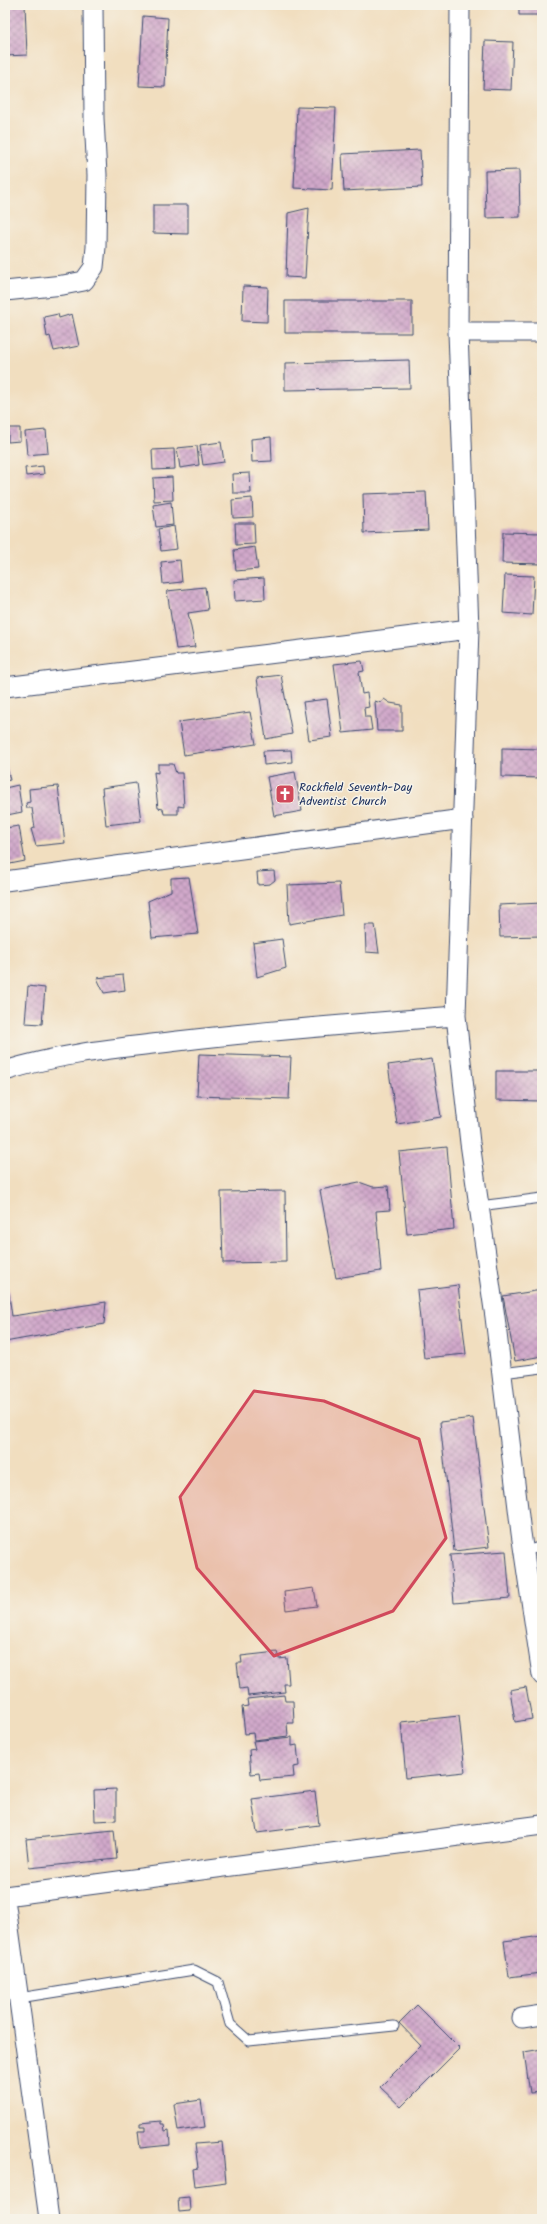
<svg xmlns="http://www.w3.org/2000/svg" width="547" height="2224" viewBox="0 0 547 2224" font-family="Kalam,sans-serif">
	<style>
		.building { fill: url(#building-cross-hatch) }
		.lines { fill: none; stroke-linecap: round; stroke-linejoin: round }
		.service-casing { stroke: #3b496d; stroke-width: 11 }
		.minor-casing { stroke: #3b496d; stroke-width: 21 }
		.service { stroke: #fff; stroke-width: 9 }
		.minor { stroke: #fff; stroke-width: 19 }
		.marked { fill: #d1495b; fill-opacity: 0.2; stroke: #d1495b; stroke-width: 3; stroke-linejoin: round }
		.labels { text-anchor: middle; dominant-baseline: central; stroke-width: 3; stroke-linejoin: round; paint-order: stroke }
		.poi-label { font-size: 12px; fill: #1b2f5e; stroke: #f7f3e8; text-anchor: start }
	</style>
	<defs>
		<pattern id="building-cross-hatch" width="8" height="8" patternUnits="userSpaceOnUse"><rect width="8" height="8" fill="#d1a9ca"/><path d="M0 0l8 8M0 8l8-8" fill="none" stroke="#a98aa7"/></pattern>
	</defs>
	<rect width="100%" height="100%" fill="#f7f3e8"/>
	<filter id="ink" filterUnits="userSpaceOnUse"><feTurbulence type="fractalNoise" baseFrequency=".025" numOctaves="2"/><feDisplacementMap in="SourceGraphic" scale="8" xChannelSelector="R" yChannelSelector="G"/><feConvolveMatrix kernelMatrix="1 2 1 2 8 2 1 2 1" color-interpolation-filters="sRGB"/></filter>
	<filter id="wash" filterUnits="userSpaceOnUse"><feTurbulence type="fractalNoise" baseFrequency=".012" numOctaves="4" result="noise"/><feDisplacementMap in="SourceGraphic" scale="16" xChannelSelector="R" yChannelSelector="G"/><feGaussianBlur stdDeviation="0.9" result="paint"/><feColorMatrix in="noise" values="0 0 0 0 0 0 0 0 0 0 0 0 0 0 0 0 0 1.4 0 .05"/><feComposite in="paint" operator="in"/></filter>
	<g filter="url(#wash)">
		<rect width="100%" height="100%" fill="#f1debf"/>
		<g id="blocks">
			<path class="building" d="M5 5H25L27 55 5 56Z
				M519 5H542V15H519Z
				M143 16 168 18 165 87 139 86Z
				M485 41 513 42 511 90 483 89Z
				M297 107 336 108 332 190 294 188Z
				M420 150 422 187 344 191 342 154Z
				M519 170 520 217 486 218 485 171Z
				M153 205H188V234L153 233Z
				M309 208 305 278 286 277 288 213Z
				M243 286 268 287 267 322 242 321Z
				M285 301H412V333H285Z
				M58 314 59 318 72 314 79 346 54 351 50 336 47 337 44 317Z
				M409 360 410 388 285 390V363Z
				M8 428H20V441L8 442Z
				M46 430 48 453 27 455 25 432Z
				M271 437 272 461 252 462 251 439Z
				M221 442 224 462 203 465 200 445Z
				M197 446 199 465 180 468 177 448Z
				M174 449 175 469 153 470 152 450Z
				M43 466 44 474 26 476 25 468Z
				M250 473 251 493H233L232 474Z
				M172 477 173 500 154 501 153 478Z
				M426 492 428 530 364 533 363 494Z
				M252 498 253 517 233 518 232 500Z
				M171 502 173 525 156 527 153 505Z
				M235 523H254L255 544 236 545Z
				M174 526 177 549 161 551 158 529Z
				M503 532 542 533V564L502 563Z
				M255 547 258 569 236 571 234 550Z
				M180 560 182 582 163 584 161 562Z
				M505 575 534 576 532 615 503 613Z
				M264 578 265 599 235 601 234 580Z
				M205 587 208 610 188 613 195 647 176 649 167 591Z
				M362 661 364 671 359 672 362 694 367 693 369 707 364 708 365 717H370L372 730 343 733 334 664Z
				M281 675 292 734 266 739 257 678Z
				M327 699 332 737 309 740 303 702Z
				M384 699 390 703 402 705V731H377L375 701 381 703Z
				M250 712 256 744 184 755 179 722Z
				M502 748 542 749V778L502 777Z
				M291 750 292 762 264 765 263 751Z
				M5 760 10 780 5 781Z
				M158 764H173L176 773H182L184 807 178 806V814H164L163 809 158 808 154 772 158 773Z
				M295 772 302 811 274 816 267 777Z
				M136 783 141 821 106 825 102 788Z
				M18 785 22 812 7 815V812H5V788Z
				M58 786 65 843 36 846 31 829 35 828 32 808H27L26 803 30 802 29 789Z
				M19 826 25 861 5 865V828Z
				M274 871 275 880 270 884 258 885 257 872Z
				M189 877 198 934 152 938 148 901 171 891V878Z
				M339 883 342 915 289 924 287 885Z
				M542 903V936L500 937 499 905Z
				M365 925H375L379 953 366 952Z
				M282 939 286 968 257 977 253 943Z
				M123 975 125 990 104 993 97 978Z
				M28 986 45 988 42 1024 25 1023Z
				M199 1054 291 1057 289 1099 197 1096Z
				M432 1059 441 1117 397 1124 388 1065Z
				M496 1071H542V1101L496 1100Z
				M447 1147 454 1229 407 1234 399 1152Z
				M359 1182 373 1187 388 1186 390 1210 376 1211 381 1271 336 1278 320 1190Z
				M285 1191 286 1262 223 1263 221 1192Z
				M458 1285 466 1354 424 1358 417 1290Z
				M8 1288 12 1316 106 1302 104 1324 5 1342V1290Z
				M542 1290V1356L515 1361 503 1296Z
				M473 1418 489 1547 454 1551 440 1422Z
				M506 1551 510 1598 454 1603 450 1555Z
				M314 1588 317 1606 286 1610 284 1592Z
				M277 1652 279 1659 287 1658 289 1684H284L285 1692 248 1696 247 1688 240 1689 237 1663H242L241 1656Z
				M526 1687 532 1719 515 1722 510 1690Z
				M284 1695 285 1701H293L294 1723H287L288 1736 254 1740 253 1733 245 1734 242 1707 248 1706 247 1699Z
				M459 1716 465 1772 406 1778 401 1722Z
				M292 1737V1746L297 1745 299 1766 293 1767 294 1777 260 1780 259 1773 251 1774 249 1750 255 1749 253 1741Z
				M116 1789V1820L95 1821 94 1790Z
				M315 1791 319 1825 257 1833 252 1799Z
				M114 1830 117 1859 29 1868 26 1839Z
				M542 1936V1973L509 1977 504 1941Z
				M417 2005 460 2048 401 2107 380 2087 421 2046 399 2023Z
				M542 2049V2092L530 2093 524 2052Z
				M201 2100 205 2127 178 2131 174 2104Z
				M161 2121V2124H164L165 2131 169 2130 170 2145 140 2148 138 2131H145V2127H140V2123Z
				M222 2142 226 2182 195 2186 193 2169 198 2168 195 2144Z
				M189 2197 190 2211 179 2212 178 2198Z"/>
		</g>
	</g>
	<g filter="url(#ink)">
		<use href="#blocks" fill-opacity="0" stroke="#3b496d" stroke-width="1"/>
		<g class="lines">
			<defs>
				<path id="service" d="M479 1206 542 1198
					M502 1373 542 1368
					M523 1552 542 1546
					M19 1998 194 1970 218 1982 230 2024 249 2041 394 2026"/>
				<path id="minor" d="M5 291 63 285 84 281 94 267 96 247 97 175 94 118 93 5
					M458 332H542
					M469 629 456 1016 470 1143 495 1317 521 1533 542 1675
					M5 687 469 629 458 332 460 5
					M5 881 463 819
					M5 1071C61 1053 120 1048 178 1041 271 1030 363 1023 456 1016
					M5 1896 542 1825
					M5 1899 49 2219
					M522 2018 542 2015"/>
			</defs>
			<use href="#service" class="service-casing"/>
			<use href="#minor" class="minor-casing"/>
			<use href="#service" class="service"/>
			<use href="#minor" class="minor"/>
		</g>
	</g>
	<path class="marked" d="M254 1391 324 1401 419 1439 446 1538 393 1611 274 1656 197 1568 180 1497Z"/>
	<defs>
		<symbol id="church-square" viewBox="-11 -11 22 22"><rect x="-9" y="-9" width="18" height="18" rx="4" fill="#d1495b" stroke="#f7f3e8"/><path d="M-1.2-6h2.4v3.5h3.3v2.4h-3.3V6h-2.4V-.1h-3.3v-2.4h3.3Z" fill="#fff"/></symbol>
	</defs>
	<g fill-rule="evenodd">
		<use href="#church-square" x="274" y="783" width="22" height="22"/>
	</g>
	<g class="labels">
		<g class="poi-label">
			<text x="299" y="787">Rockfield Seventh-Day<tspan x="299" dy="14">Adventist Church</tspan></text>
		</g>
	</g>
	<rect width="547" height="2224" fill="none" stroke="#f7f3e8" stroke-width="20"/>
</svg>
